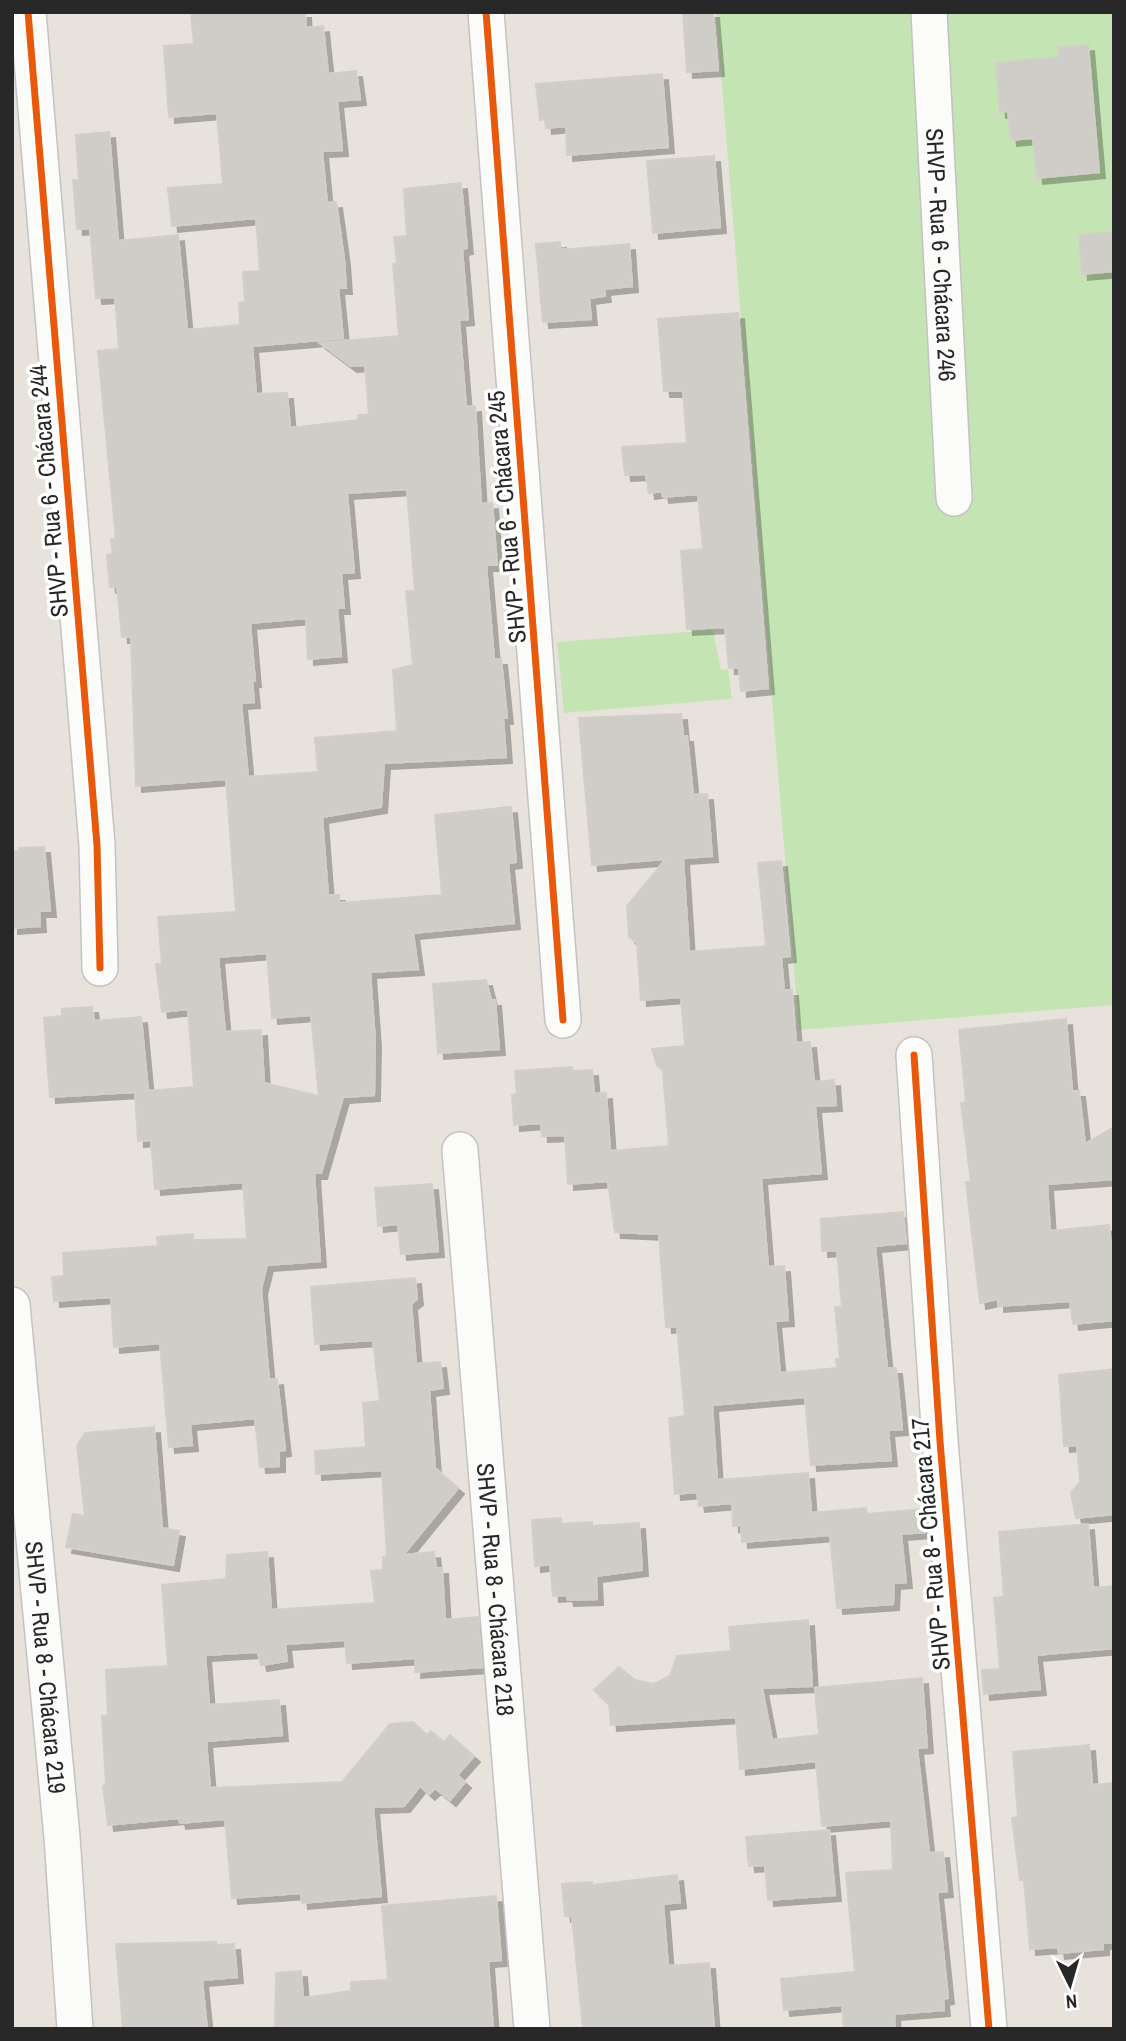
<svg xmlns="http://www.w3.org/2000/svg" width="1126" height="2041" viewBox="0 0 1126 2041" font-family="'Archivo Narrow',sans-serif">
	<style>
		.green { fill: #c5e4b3 }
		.building { fill: #cfcdc8; stroke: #d2cec8; stroke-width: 2; fill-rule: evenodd; filter: url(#shadow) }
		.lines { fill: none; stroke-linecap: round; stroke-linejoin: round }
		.minor-casing { stroke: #c4c2c2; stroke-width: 38 }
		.minor { stroke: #fbfbfa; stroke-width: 35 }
		.cycleway-casing { stroke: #fff; stroke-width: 11 }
		.cycleway { stroke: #e8590c; stroke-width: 7 }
		.labels { text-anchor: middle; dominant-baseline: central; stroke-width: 7; stroke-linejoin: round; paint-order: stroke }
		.street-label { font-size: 24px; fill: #282828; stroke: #fff }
	</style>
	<defs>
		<filter id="shadow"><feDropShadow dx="6" dy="6" stdDeviation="0" flood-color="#0004"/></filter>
	</defs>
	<rect width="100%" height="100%" fill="#e7e3dc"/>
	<path class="green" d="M716 12H1114V1005L799 1030Z
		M713 630 721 670 728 669 732 699 564 713 557 642Z"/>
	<path class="building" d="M191 12H305L306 28 323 26 328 74 356 71 360 99 337 101 342 150 322 151 327 203 336 202 344 259 346 288H338L343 338 252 346 256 394 287 393 290 428 358 420V415H369L365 365 351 366 320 343 399 336 393 264 397 263 394 237 407 236 404 189 461 183 467 248 462 249 468 319 459 320 466 407 475 406 481 504 492 503 497 565H486L494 659H501L507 718H503L506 757 384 763 381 807 322 817 328 895H339V903L442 895 435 815 511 807 516 862 508 863 514 923 413 933 418 969 370 972 375 1041 374 1095 343 1097 321 1173H314L320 1261 267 1265 261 1289 269 1380 277 1379 285 1450 279 1451V1466L260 1467 255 1418 190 1424 192 1445 169 1447 160 1343 114 1347 111 1297 54 1301 52 1277 64 1276 63 1253 158 1246 157 1237 193 1234V1240L247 1239 243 1182 155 1189 151 1140 138 1141 135 1092 50 1097 44 1018 62 1016V1009L92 1007 94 1021 141 1017 148 1091 194 1087 188 1009 162 1012 156 964H162L158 917 236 912 226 779 136 786 131 637H122L117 586 110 587 107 555 113 554 111 539H116L98 351 119 349 115 297 96 298 90 228 77 229 73 180H79L76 135 109 132 118 241 178 235 187 330 240 325 239 303 245 302 243 272 260 271 256 218 172 226 168 188 223 184 217 113 169 117 164 46 194 44ZM407 489 415 591H406L413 665 393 670 397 731 315 738 318 772 248 777 241 703 254 702 252 681H255L250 623 306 618 308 659 341 656 337 608H344L341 573 354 572 347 493ZM267 953 272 1018 311 1015 319 1096 264 1083 261 1030 225 1032 218 957Z
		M683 12H713L718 70 687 72Z
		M1088 45 1099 172 1037 178 1033 138 1011 140 1008 111 1000 112 996 63 1059 57 1058 48Z
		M662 74 668 147 567 155 566 126 546 128 545 119 540 120 536 84Z
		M714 156 720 227 653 233 647 161Z
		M1114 232V271L1082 274 1079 235Z
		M560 242V250L629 244 632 286 604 289 605 296 589 298 591 319 543 322 536 244Z
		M738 313 768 688 741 691 739 668H729L725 627 687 629 681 551 703 549 698 494 663 497 662 491 649 493 646 474 625 475 622 447 687 443 683 391H664L658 319Z
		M681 714 683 736H687L693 795 707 794 712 856 683 858 689 952 766 946 758 863 781 861 790 956 781 957 784 990H792L796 1043 810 1042 814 1082 834 1080 836 1105 815 1106 821 1173 761 1178 768 1267 784 1266 788 1320 775 1321 780 1373 837 1368 836 1359H840L835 1307H842L837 1250 822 1251 821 1219 903 1212 906 1243 875 1246 887 1368H896L902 1429 888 1430 891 1460 811 1465 805 1397 712 1405 717 1480 808 1473 811 1513 866 1508 867 1514 923 1509 925 1532 901 1534 906 1582 894 1583 893 1604 837 1608 830 1535 742 1542 741 1525 733 1526 732 1503 699 1506 697 1492 675 1494 669 1418 685 1416 677 1326 666 1327 659 1234 615 1232 608 1181 568 1184 565 1135 542 1136 541 1123 514 1125 512 1095 517 1094 515 1071 572 1067V1071L592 1070 594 1094 606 1093 610 1151 669 1146 663 1071 657 1065 652 1049 685 1046 681 997 641 1000 637 943 629 937 627 906 666 859 592 865 579 718Z
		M44 847 50 911H39L40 926 12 928V852L20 851 19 848Z
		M486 980 491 1000H495L499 1049 438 1053 433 984Z
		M1066 1019 1072 1091H1079L1085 1144 1114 1127V1179L1047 1184 1050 1231 1109 1225 1111 1248H1114V1320L1073 1324 1070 1301 998 1306V1299L980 1303 966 1182H971L961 1103 966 1102 959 1030Z
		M432 1184 438 1251 401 1254 398 1224 378 1226 375 1188Z
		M415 1278 417 1299 411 1304 416 1364 440 1362 443 1388 429 1390 435 1468 458 1488 403 1555 434 1552 436 1568H442L445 1620 478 1617 482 1667 415 1672 416 1658 347 1663 345 1640 285 1644 287 1661 261 1665 258 1652 205 1655 209 1705 279 1700 282 1735 206 1741 210 1788 342 1782 390 1724 413 1722 427 1735 431 1731 444 1742 450 1735 474 1756 457 1775 465 1782 450 1800 435 1788 429 1794 420 1786 404 1806 373 1807 381 1896 302 1903 301 1893 232 1898 225 1819 180 1823 179 1818 108 1825 103 1786 106 1785 102 1716H108L106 1670 168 1666 162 1585 226 1579 227 1555 267 1552 271 1610 375 1603 371 1571 383 1570V1557L387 1556 382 1470 316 1474 315 1451 366 1447 363 1403 380 1401 373 1340 315 1344 311 1287Z
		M1114 1369V1514L1076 1518 1071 1493 1080 1482 1077 1445 1064 1446 1059 1375Z
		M154 1427 162 1528 179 1531 173 1565 66 1547 73 1514 85 1516 77 1446 85 1433Z
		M561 1518V1524L592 1522V1526L639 1523 642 1570 596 1576 597 1599 568 1600 567 1595 553 1596 550 1564 535 1566 532 1520Z
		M1088 1524 1093 1588 1114 1586V1648L1036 1655 1040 1689 984 1694 982 1670 1000 1669 994 1598 1004 1597 999 1532Z
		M808 1620 812 1686 762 1688 772 1740 819 1735 815 1688 922 1678 927 1747 917 1748 929 1853 943 1852 947 1891 937 1892 948 1998 943 1999 944 2010 894 2014 895 2029H844L842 2005 784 2010 781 1979 855 1972 846 1873 893 1870 891 1820 822 1826 816 1761 740 1769 736 1717 611 1725 609 1704 594 1690 619 1667 635 1680 654 1684 670 1676 677 1656 731 1651 729 1627Z
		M1089 1745 1092 1785 1114 1783V1942L1103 1943V1949L1059 1953 1058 1947 1030 1949 1024 1880H1020L1012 1818 1018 1817 1013 1752Z
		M829 1830 835 1895 768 1900 765 1865 749 1866 746 1837Z
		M677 1875 680 1902 663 1904 668 1966 709 1963 714 2029H583L572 1916H565L562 1884 592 1882V1885Z
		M496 1896 501 1960 488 1961 493 2029H275L276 1973 301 1971 303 1998 351 1991V1982L388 1980 382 1906Z
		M216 1942 217 1945 234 1944 237 1977 202 1980 207 2029H123L116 1944Z"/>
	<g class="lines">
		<defs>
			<g id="minor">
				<path d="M28 12 97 845 100 968"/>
				<path d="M486 12 563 1020"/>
				<path id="s1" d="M929 12 954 498"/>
				<path d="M914 1055 940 1441 989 2029"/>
				<path id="s2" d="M460 1150 532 2029"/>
				<path id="s3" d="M12 1305 62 1837 75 2029"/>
			</g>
		</defs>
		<use href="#minor" class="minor-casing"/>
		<use href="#minor" class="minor"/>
		<defs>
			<path id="cycleway" d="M28 12 97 845 100 968
				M486 12 563 1020
				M914 1055 940 1441 989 2029"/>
		</defs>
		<use href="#cycleway" class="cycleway-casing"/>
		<use href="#cycleway" class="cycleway"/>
	</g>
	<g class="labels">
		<g class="street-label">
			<text stroke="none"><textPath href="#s1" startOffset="243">SHVP - Rua 6 - Chácara 246</textPath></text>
			<text transform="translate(48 491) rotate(-95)">SHVP - Rua 6 - Chácara 244</text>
			<text transform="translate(506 517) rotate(-95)">SHVP - Rua 6 - Chácara 245</text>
			<text transform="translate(930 1544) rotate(-95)">SHVP - Rua 8 - Chácara 217</text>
			<text stroke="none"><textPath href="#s2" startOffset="441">SHVP - Rua 8 - Chácara 218</textPath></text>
			<text stroke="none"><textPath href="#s3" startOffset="364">SHVP - Rua 8 - Chácara 219</textPath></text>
		</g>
	</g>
	<rect width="1126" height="2041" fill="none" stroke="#282828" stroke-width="28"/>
	<g transform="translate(1070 1985) rotate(175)" stroke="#ffffff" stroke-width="5" paint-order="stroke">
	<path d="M0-5L12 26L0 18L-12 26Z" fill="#282828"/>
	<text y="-10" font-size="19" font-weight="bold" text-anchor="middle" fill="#282828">N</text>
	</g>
</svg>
